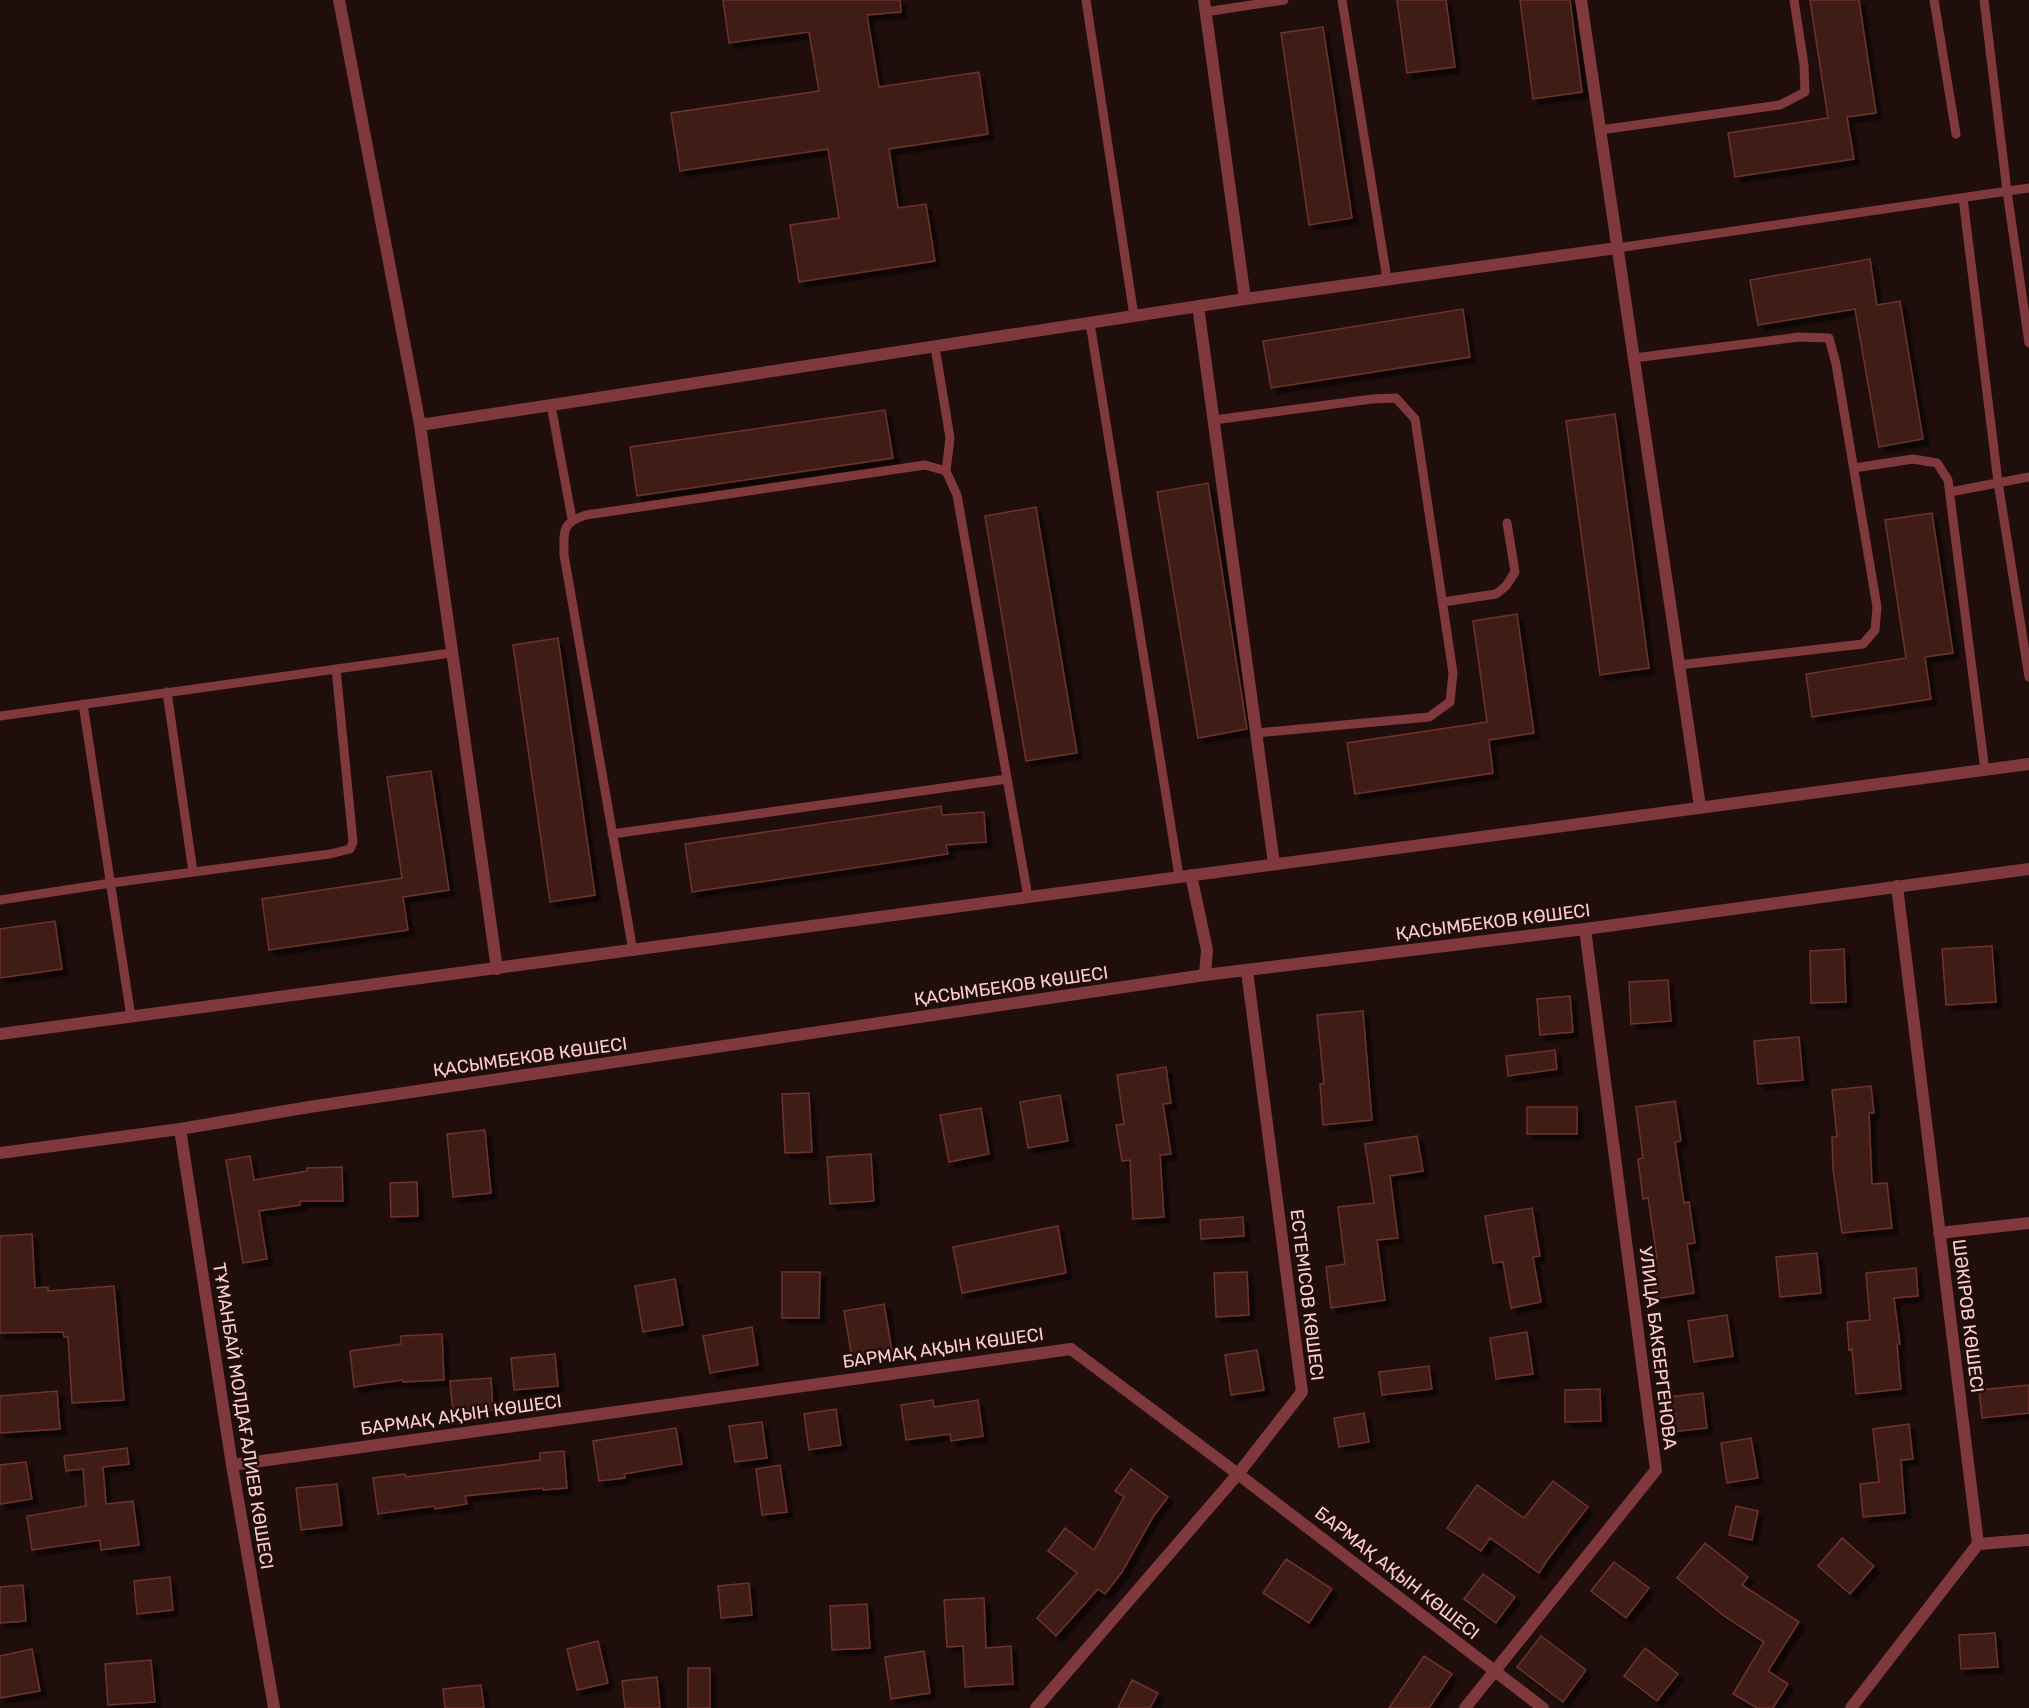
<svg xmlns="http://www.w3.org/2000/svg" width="2029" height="1708" viewBox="0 0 2029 1708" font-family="Rubik,sans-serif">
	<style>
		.building { fill: #411d19; stroke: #6d322b; stroke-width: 1.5; filter: url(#shadow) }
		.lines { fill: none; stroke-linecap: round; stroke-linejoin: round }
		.lane { stroke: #7f383b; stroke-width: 9 }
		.street { stroke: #7f383b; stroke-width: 12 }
		.labels { text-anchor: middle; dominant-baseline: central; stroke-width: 5; stroke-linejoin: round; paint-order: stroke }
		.street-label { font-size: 18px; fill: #ffcdcc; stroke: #200e0d }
	</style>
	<defs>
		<filter id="shadow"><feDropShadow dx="5.5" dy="5.5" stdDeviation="1.5" flood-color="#0009"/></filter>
	</defs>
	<rect width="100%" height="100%" fill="#200e0d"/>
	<path class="building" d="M723 0H900L901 12 867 15 879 87 979 72 988 134 889 149 898 208 926 204 935 261 799 282 790 225 839 218 828 149 680 171 671 113 819 91 809 32 729 43Z
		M1397 0H1446L1455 67 1407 73Z
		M1520 0H1570L1582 92 1533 99Z
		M1810 0H1859L1876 113 1847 117 1854 159 1735 177 1728 133 1828 118Z
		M1323 27 1352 218 1309 225 1281 33Z
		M1870 259 1877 305 1900 301 1923 439 1879 447 1855 309 1758 325 1750 280Z
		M1463 309 1470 357 1271 388 1263 341Z
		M885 410 893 458 637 496 630 447Z
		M1615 414 1649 668 1600 675 1566 421Z
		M1208 483 1247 729 1198 738 1157 492Z
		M1036 507 1077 753 1026 761 985 516Z
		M1932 513 1953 653 1925 657 1931 699 1812 717 1806 674 1906 658 1885 520Z
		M1517 614 1534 733 1489 740 1493 773 1355 794 1347 743 1487 722 1473 621Z
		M558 638 595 895 550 902 513 645Z
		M431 771 449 890 403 897 408 930 269 950 262 899 402 878 387 777Z
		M941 806 942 815 984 812 986 842 946 845 948 854 692 892 685 844Z
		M55 921 62 969 0 978V929Z
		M1992 946 1996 1002 1946 1005 1942 949Z
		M1844 949 1846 1002 1811 1003 1810 951Z
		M1668 980 1671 1021 1631 1024 1629 982Z
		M1570 996 1573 1032 1540 1035 1537 999Z
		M1363 1011 1372 1120 1323 1125 1320 1084H1324L1317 1015Z
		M1799 1037 1803 1080 1758 1084 1754 1041Z
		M1555 1050 1557 1069 1508 1076 1506 1056Z
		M1166 1067 1171 1103 1163 1104 1171 1154 1160 1155 1164 1217 1133 1219 1130 1160 1122 1161 1116 1125 1124 1124 1117 1075Z
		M1871 1086 1874 1113H1869L1872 1184 1887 1183 1892 1228 1842 1233 1833 1169 1832 1137H1837L1832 1090Z
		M809 1093 812 1152 785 1153 782 1094Z
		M1060 1095 1068 1141 1028 1148 1020 1102Z
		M1675 1101 1681 1141 1675 1142 1684 1203 1689 1202 1695 1243 1687 1244 1694 1293 1654 1299 1649 1259 1657 1258 1648 1198 1643 1199 1638 1159 1643 1158 1636 1107Z
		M1527 1107H1577V1134H1527Z
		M981 1108 989 1154 949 1162 940 1115Z
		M485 1130 491 1193 453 1197 447 1134Z
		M1417 1136 1423 1171 1390 1176 1398 1238 1377 1240 1385 1300 1331 1308 1326 1267 1345 1264 1338 1207 1374 1203 1365 1144Z
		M871 1154 874 1201 830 1204 827 1157Z
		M250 1156 254 1180 307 1171V1168L342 1167 343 1201H300V1205L259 1211 267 1259 243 1263 226 1160Z
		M417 1182 418 1216 391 1217 390 1183Z
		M1532 1208 1540 1256 1533 1257 1541 1302 1511 1308 1503 1262 1493 1263 1485 1216Z
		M1243 1217 1244 1236 1201 1239 1200 1220Z
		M1058 1226 1066 1273 962 1293 953 1247Z
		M32 1234 35 1288 48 1287V1291L114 1286 124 1400 72 1403 68 1337H64L63 1332 0 1333V1236Z
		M1817 1253 1821 1293 1780 1297 1776 1257Z
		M1916 1268 1918 1296 1894 1298 1900 1344H1897L1901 1389 1856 1394 1852 1349 1849 1350 1847 1322 1870 1320 1866 1273Z
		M782 1272H820L819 1318H782Z
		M1247 1272 1249 1315 1216 1317 1214 1273Z
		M675 1279 683 1325 643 1332 635 1286Z
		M884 1304 892 1351 852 1358 844 1311Z
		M1727 1315 1733 1356 1694 1362 1688 1321Z
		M752 1327 758 1365 710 1373 703 1336Z
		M1527 1332 1533 1374 1496 1379 1490 1338Z
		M442 1334 444 1380 403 1382 402 1380 354 1387 350 1351 401 1344V1336Z
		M1257 1350 1264 1390 1231 1395 1225 1355Z
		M555 1354 558 1386 514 1390 511 1358Z
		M1429 1366 1432 1389 1382 1395 1379 1372Z
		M491 1378 493 1410 453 1413 450 1381Z
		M2029 1385V1413L1982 1418 1979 1390Z
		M1600 1389 1601 1421 1565 1422V1390Z
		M57 1391 60 1429 0 1433V1396Z
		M1703 1393 1707 1428 1671 1432 1668 1397Z
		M933 1400 934 1407 978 1400 983 1436 951 1441 950 1434 906 1440 901 1405Z
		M836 1409 841 1445 809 1450 804 1414Z
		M1364 1413 1369 1442 1339 1447 1334 1418Z
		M762 1422 767 1458 735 1462 729 1426Z
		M1909 1424 1913 1459 1901 1460 1905 1513 1863 1517 1860 1484 1879 1482 1873 1429Z
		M676 1428 682 1464 624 1474 625 1478 599 1481 593 1441Z
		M1751 1438 1758 1478 1727 1483 1721 1443Z
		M127 1448 129 1464 103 1467 106 1504 133 1501 139 1545 101 1550 100 1540 32 1550 27 1516 86 1506 83 1469 66 1471 64 1456Z
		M564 1451 567 1488 543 1490V1488L465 1496 467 1504 435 1509 434 1506 378 1514 373 1478 405 1474 406 1477 540 1460V1453Z
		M26 1462 32 1499 0 1504V1465Z
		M780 1465 787 1512 762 1515 756 1469Z
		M1131 1469 1168 1497 1153 1517 1122 1572 1105 1594 1098 1589 1056 1636 1037 1618 1077 1573 1048 1551 1065 1528 1094 1550 1124 1497 1115 1491Z
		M1553 1481 1588 1507 1548 1559 1539 1573 1490 1538 1481 1551 1447 1528 1477 1485 1524 1518Z
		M337 1484 342 1525 301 1530 296 1488Z
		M1736 1506 1758 1511 1752 1540 1729 1535Z
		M1842 1538 1874 1566 1850 1594 1818 1566Z
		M1705 1543 1748 1577 1742 1585 1799 1622 1768 1671 1788 1684 1773 1708H1757L1733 1694 1764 1642 1724 1616 1677 1578Z
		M1286 1559 1332 1589 1309 1623 1263 1593Z
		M1614 1562 1649 1588 1626 1618 1591 1591Z
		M1483 1574 1515 1597 1496 1623 1464 1599Z
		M170 1577 173 1610 137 1614 134 1581Z
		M749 1583 752 1615 721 1618 718 1586Z
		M23 1585 26 1621 0 1623V1587Z
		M984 1598 986 1648 1011 1646 1013 1684 965 1687 963 1646 947 1647 944 1600Z
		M867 1604 870 1648 832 1650 830 1606Z
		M1995 1633 1998 1667 1961 1669 1959 1635Z
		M1541 1636 1586 1670 1563 1702 1517 1667Z
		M598 1641 608 1683 577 1690 567 1649Z
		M1645 1648 1678 1674 1657 1701 1624 1676Z
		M32 1649 40 1691 0 1698V1656Z
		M924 1651 930 1693 891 1699 885 1657Z
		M1424 1656 1452 1674 1429 1708H1389Z
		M151 1660 155 1702 108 1705 105 1664Z
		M688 1668H710V1708H688Z
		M657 1677 660 1708H625L622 1681Z
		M1132 1680 1158 1693 1150 1708H1118Z
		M481 1685 484 1708H445L443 1689Z"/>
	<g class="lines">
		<path class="lane" d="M1086 0 1134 316
			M1342 0 1387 279
			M1934 0 1956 134
			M1984 0 2007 191 2029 343
			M1205 12 1284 0
			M1600 130 1780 105 1805 92 1804 65 1794 0
			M1963 198 1998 482 2029 677
			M1617 248 2029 188
			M1090 323 1179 876
			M935 347 950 438 946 471
			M1634 358 1799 337 1829 338 1836 364 1877 607 1875 630 1863 644 1679 665
			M551 405 572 519
			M1214 420 1372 399 1396 398 1415 419 1453 673 1450 702 1429 717 1256 733
			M1854 468 1913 459 1937 463 1948 480 1985 771
			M1950 492 2029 477
			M1443 602 1496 594 1506 586 1515 572 1507 523
			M167 692 193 872
			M83 704 131 1017
			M0 716 451 653
			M612 834 1007 779
			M0 900 111 883 330 854 350 849 353 842 336 669
			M633 951 564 555C564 531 561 523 586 515L925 465 946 471 957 495 1028 897"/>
		<path class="street" d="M339 0 420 425 497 969
			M1204 0 1245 299
			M1581 0 1700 807
			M1198 306 1274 864
			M420 425 1245 299 1617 248
			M1191 875 1207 950 1205 975
			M0 1034 2029 764
			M180 1129 232 1465 274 1708
			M0 1153 180 1129 309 1107 1205 975 1585 929 2029 869
			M1939 1233 2029 1223
			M232 1465 1071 1349 1238 1474 1543 1708
			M1978 1544 2029 1540
			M1036 1708 1238 1474 1302 1392 1247 971
			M1465 1708 1656 1470 1585 929
			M1851 1708 1978 1544 1897 886"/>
	</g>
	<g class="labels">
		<g class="street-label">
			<text transform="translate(1493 922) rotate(-7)">ҚАСЫМБЕКОВ КӨШЕСІ</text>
			<text transform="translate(1011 986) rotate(-8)">ҚАСЫМБЕКОВ КӨШЕСІ</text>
			<text transform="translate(530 1057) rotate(-8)">ҚАСЫМБЕКОВ КӨШЕСІ</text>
			<text transform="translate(1307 1295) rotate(83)">ЕСТЕМІСОВ КӨШЕСІ</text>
			<text transform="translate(1968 1316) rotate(83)">ШӘКІРОВ КӨШЕСІ</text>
			<text transform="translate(943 1348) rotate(-8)">БАРМАҚ АҚЫН КӨШЕСІ</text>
			<text transform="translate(1658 1348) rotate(83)">УЛИЦА БАКБЕРГЕНОВА</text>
			<text transform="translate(461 1415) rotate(-8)">БАРМАҚ АҚЫН КӨШЕСІ</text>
			<text transform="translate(243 1416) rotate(81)">ТҰМАНБАЙ МОЛДАҒАЛИЕВ КӨШЕСІ</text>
			<text transform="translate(1397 1573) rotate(38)">БАРМАҚ АҚЫН КӨШЕСІ</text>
		</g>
	</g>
</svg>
